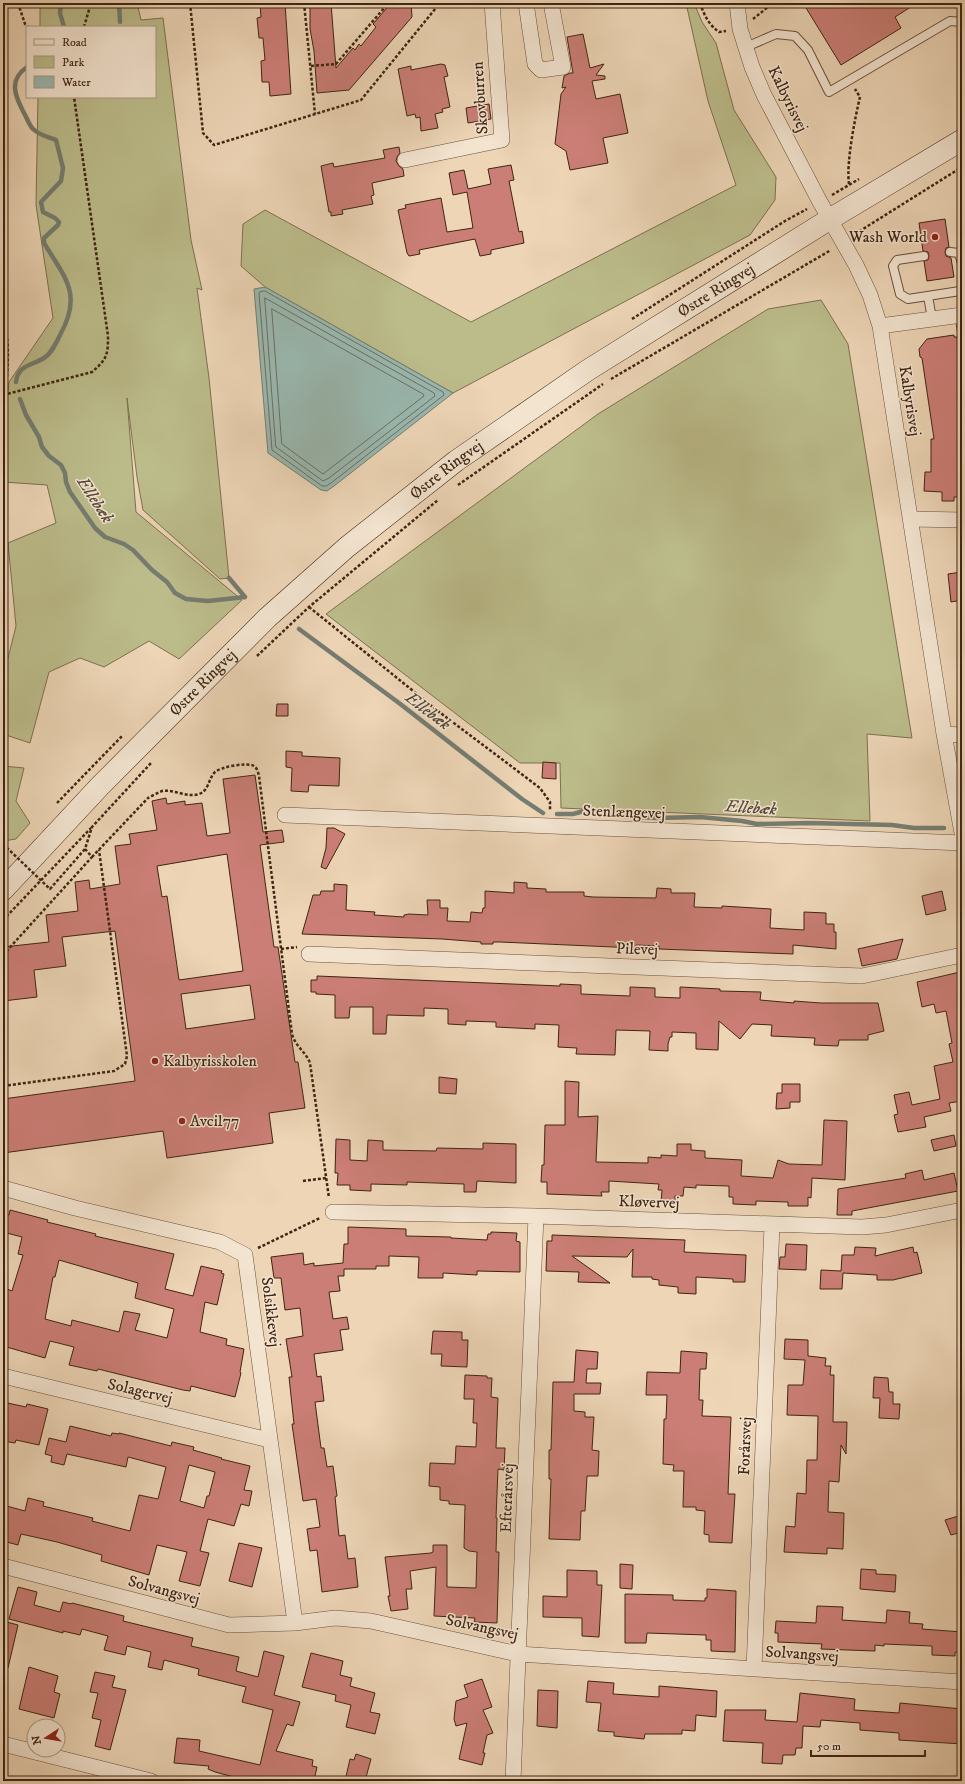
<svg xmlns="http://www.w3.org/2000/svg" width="965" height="1784" viewBox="0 0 965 1784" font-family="'IM FELL DW Pica',serif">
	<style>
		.green { fill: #bcbc8b; stroke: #7e704f }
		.water { fill: #99b8b0; stroke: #757d71 }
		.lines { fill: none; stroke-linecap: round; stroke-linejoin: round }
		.shore { stroke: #6c6e62; stroke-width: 1 }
		.stream { stroke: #757d71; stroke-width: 4.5 }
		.building { fill: #cb7e76; stroke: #3f2513; fill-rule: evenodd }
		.lane-casing { stroke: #6a513c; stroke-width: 10 }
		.street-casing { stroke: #6a513c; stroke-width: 16 }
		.secondary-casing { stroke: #3f2513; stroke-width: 22 }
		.path { stroke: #3f2513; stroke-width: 2.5; stroke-dasharray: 3 2; stroke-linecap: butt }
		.lane { stroke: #f3e4d0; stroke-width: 8 }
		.street { stroke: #f3e4d0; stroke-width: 15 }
		.secondary { stroke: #f3e4d0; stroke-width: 21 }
		.path-bridge { stroke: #3f2513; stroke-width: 2.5; stroke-dasharray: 3 2; stroke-linecap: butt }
		.poi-dot { fill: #8f2418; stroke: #f3e4d0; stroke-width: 1.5 }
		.labels { text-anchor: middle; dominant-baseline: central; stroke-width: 3; stroke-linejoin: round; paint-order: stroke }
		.street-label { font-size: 16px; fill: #3f2513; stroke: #f3e4d0 }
		.poi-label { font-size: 16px; fill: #3f2513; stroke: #f3e4d0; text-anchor: start }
		.water-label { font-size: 17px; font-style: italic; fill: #564a3a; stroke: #f3e4d0 }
	</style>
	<rect width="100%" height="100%" fill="#edd5b6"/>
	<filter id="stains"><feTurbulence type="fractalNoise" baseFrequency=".005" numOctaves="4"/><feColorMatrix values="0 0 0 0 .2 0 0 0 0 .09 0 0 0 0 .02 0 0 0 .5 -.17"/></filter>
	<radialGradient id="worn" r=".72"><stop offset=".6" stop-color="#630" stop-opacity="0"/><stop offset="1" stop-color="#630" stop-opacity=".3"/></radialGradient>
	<path class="green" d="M40 3H137L141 20 163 18 191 240 202 290 197 288 209 378 229 578 220 579 143 510 137 477 127 398 136 512 242 600 179 659 149 641 104 667 80 658 49 672 30 743 3 734V678L16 626 8 543 56 523 47 485 3 482V415L6 408 9 382 53 318 36 205 38 97H155V27H40Z
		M686 3H694L702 22 716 43 734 110 776 177 775 200 750 235 453 393 265 287 241 266 243 224 265 210 471 322 736 185 708 101Z
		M821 300 848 344 912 738 867 734 870 821 561 808 560 763H520L326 614 598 414 768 309Z
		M3 766 24 768 16 801 30 823 16 839 3 841Z"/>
	<path class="water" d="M265 287 453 393 334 486 327 491 321 490 268 453 254 289Z"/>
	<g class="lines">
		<path class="shore" d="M265 291 443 392 444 395 331 483 326 486H322L272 450 259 294 260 292Z
			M265 298 434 393 435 396 329 478 323 481 276 447Z
			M272 309 423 394 424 396 323 474 282 444Z"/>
		<path class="stream" d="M61 3 60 13 64 27
			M119 3 120 22
			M16 382C18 365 31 366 44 358 52 353 56 343 60 335 83 294 65 278 44 243V238L58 225 59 222 55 218 43 212 41 202 61 181 63 168 56 140C48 137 39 135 33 129 29 125 27 118 24 113 15 96 8 80 27 67
			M20 399 26 415 39 437 42 447 49 456 61 465 65 473 66 482 70 492 95 528 105 537 124 544 133 550 152 570 167 582 175 593 186 599 208 601 245 597
			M229 578 245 597
			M299 629 399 703 522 799 543 813
			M557 814H573L584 811H598L610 815 656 818 700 817 742 821 757 824 810 823 892 825 914 828H944"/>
	</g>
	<path class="building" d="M260 3H285L291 94 270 96 269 82H262L261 61 265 60 263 38H259L257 18 261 17Z
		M310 3H331L336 68 353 48 355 50 359 44 361 46 376 27 373 24 391 3H411L412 17 349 90 317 93 314 51 310 29Z
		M803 3H917L895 17 901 28 841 65Z
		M583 34 590 68 604 64 596 75 605 76V79L592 81 596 99 620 94 628 133 603 138 608 163 570 170 566 151 555 144 561 94 566 87 562 88 564 76 570 73H573L567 37Z
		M441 64 445 65 448 76 444 77 450 107 442 109 443 112 435 114 438 128 421 131 420 117 416 118 415 114 407 116 398 69 411 66V70Z
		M489 104 491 119 468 123 466 108Z
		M399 147 400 153 397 157 396 161 399 166 403 169 404 176 372 183 374 195 371 196 373 204 342 210 343 214 331 216V212H329L321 166 333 163 334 167 385 158 383 150Z
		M511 165 514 180 509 181 519 232 522 231 524 243 491 250V254L480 256 475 239 419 250 420 254 409 256 407 253 398 210 406 208 405 205 441 198 447 232 473 228 467 192 453 195 449 173 464 170 468 189 491 184 488 169Z
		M945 219 949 247 946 248 945 252 946 256 951 258 954 277 927 281 924 261 928 260 929 256 928 252 923 251 919 223Z
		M954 335V337H957L962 366V497H954V501H942V492L924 491 925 472H931V439H934L922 358 920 357 919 349 927 339Z
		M962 572V600L951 602 948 574Z
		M277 704H288V716H276Z
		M286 751 302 752V756L340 758 339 786 309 785 308 792 291 791 292 768 286 767Z
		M543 762 556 763V779L542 778Z
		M255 775 263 832 282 830 284 842 260 845 274 947H278L295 1062H298L305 1108 269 1113 273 1143 167 1158 163 1131 3 1153V1099L135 1081 115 931 62 937 66 966 34 970 37 997 3 1001V947L49 942 46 915 78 911 75 882 89 880 90 889 120 884 115 846 131 844 129 834 157 830 152 801 166 798 167 804 185 801V805L202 803 207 836 230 833 223 779ZM227 854 243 971 179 980 167 896 162 897 157 866ZM250 985 255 1019 186 1029 181 994Z
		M327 828H334L345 834 326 869 321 867 326 848Z
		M514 882 527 883V888L546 889V892H584V896L593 897 656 898 657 888 671 889V893H695L694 907 722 908V906L771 909 770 928 804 930V912L826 913V924H834V932H836V949L793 945V954L659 949V946L636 945V948L500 942H493V944H481V942L442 939 302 934 313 895H320L321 891H334V884L347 885 346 910 375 912 374 915 404 917V915L409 914 428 915 427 900H440V908H448L447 921 470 922 471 912 482 913 483 908H485V891L514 893Z
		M942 891 946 910 926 915 922 896Z
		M903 939 897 959 862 966 858 949Z
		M960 972 962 980V1101L949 1103 951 1111 924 1117 926 1127 898 1132 894 1115 898 1114 894 1095 909 1092 912 1105 940 1099 934 1066 953 1062 949 1044 952 1043 946 1011 936 1013 934 1004 922 1007 917 982Z
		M317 976 560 986V984L581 985V994L630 996V987L655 988V997L680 998V987L720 989V991L761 992 760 1000 794 1003V1001L821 1003H878L884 1031 868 1035V1040H839L838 1046 814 1045 815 1038 771 1036 772 1025 752 1024 740 1039 719 1021 718 1050 696 1049V1033L672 1032V1037H670L668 1044V1051L649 1050 650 1031 616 1030 615 1055 576 1054 577 1048 558 1047 559 1025 535 1024V1029L496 1027V1022L466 1021V1025L448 1024V1009L424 1008V1016L387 1015 386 1034H373V1007H350L349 1018H335V995L316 994V992H311V980H317Z
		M439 1077 457 1079 456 1094 439 1093Z
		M565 1081 579 1082 578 1117 598 1116 596 1162 648 1163V1157L661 1158V1155L677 1156V1144H691V1150L705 1151V1158L742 1160 741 1176 773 1178 778 1160 789 1164 822 1165 824 1120 847 1121 845 1180 812 1178 811 1198 808 1197V1206H788V1202L756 1201V1205L733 1204V1197H729V1186L696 1185V1188L684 1187 683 1196H675V1202H661L662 1190H658L659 1184 609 1181V1192H601L602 1196 547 1194V1182H541L542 1165H544L545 1125H565Z
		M782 1084H800V1102H790V1108L776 1109 777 1093H782Z
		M954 1135 956 1146 934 1151 931 1140Z
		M336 1139 350 1140V1160L367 1161 368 1140 383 1141V1150L436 1151 437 1148 483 1149V1143L516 1144V1183L477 1181 476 1192H464V1184L407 1182V1185L371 1184V1191L350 1190V1185H337L338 1173H335Z
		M922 1170 924 1180 954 1173 958 1191 852 1211V1215H837L838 1189 906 1178 905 1174Z
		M10 1210 48 1220 47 1222 96 1234 95 1236 174 1254 165 1289 193 1296 201 1266 222 1271 221 1273 224 1274 217 1305 205 1302 200 1332 227 1339 226 1345 244 1349 240 1372 241 1373 235 1397 191 1386 190 1391 183 1390 98 1369 97 1371 69 1365 74 1347 50 1341 45 1358 3 1346V1302L7 1289 12 1291 23 1255 18 1254 22 1237 3 1232V1214L9 1215ZM59 1260 138 1283 135 1298 174 1309 167 1338 135 1330 140 1314 124 1311 119 1332 72 1320 71 1326 45 1319 53 1277H55Z
		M348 1227 406 1229V1236L451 1237V1238L487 1240 488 1234H491V1232L517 1233 516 1241 520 1242V1272L477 1271V1275L443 1273V1278H418L419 1257 389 1256V1266H376V1269H344V1276H338L340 1291 329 1292 333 1319 347 1317 349 1329 340 1330 343 1350 314 1354 317 1377 321 1376 324 1401 315 1402 321 1448H324L327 1467 333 1466 337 1496 335 1497 339 1536 345 1535 348 1559 355 1558 358 1587 322 1592 317 1550 310 1551 307 1529 320 1527 316 1499 303 1501 292 1424H294L289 1377H292L286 1339 303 1336 300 1308 285 1310 281 1278H274L271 1257 303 1253 304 1265 314 1263V1266L343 1263 344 1244H348Z
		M552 1235 685 1240 684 1252 746 1255 745 1282H733V1279L696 1277V1294L678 1293V1287L659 1285V1280L652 1279V1277H632L633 1249 627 1257 572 1256 610 1283 578 1282 579 1272 546 1271 547 1241H552Z
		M786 1244 807 1245 806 1270 779 1269 780 1257H785Z
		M855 1247 876 1248 875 1256 913 1247 914 1253 917 1252 922 1273 893 1280H877V1275L843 1273 842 1289H820L821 1270 841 1271 842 1255H854Z
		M433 1331 462 1332V1340H468L467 1367 441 1366 442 1354H431Z
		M785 1339 808 1340V1356L826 1358 825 1366H831L830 1375H834L833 1422H847L846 1454 841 1445 839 1482 829 1481 828 1512 844 1513 843 1549 827 1548V1554L784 1552 786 1526 795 1527 797 1493 806 1494 807 1460H817L818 1416 787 1415 788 1385H803L805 1360 784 1359Z
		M576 1350 598 1352 597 1369H587L586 1383H601L600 1394H574V1411L585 1412V1417H594L592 1450 599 1451 598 1476H587L585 1511H581L580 1540 549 1539 551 1479H549V1450H551L553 1382H574Z
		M681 1351 707 1353 706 1369H700L699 1400H703L702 1416 731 1417 728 1494H735L732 1543 709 1542V1535L704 1534 705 1511 696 1510V1507H683L684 1471H673L674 1465 663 1464 664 1419H666L667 1395H646L647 1372 680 1373Z
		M465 1375 487 1376V1378H492L491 1397 498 1398 496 1448H505L504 1470 498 1469 496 1518H497L496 1552H499L497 1623 474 1622 475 1618 434 1616 436 1567 410 1571 412 1589H406L408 1609 391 1611 388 1596H390L385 1557 431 1553 433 1552V1545H447V1587L476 1588 477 1552 469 1551 464 1548 465 1505 449 1504V1501L440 1500V1487L429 1486 430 1463 455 1464 456 1446 476 1447 477 1423H473L474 1399H464Z
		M874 1377 888 1378 889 1392H893V1404H900L899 1419 879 1418 880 1398H873Z
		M3 1402 26 1407 27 1404 48 1409 39 1445 16 1440 15 1443 3 1441Z
		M70 1426 111 1436 112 1433 119 1434V1433L171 1446 172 1442 194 1447 193 1450 222 1458 221 1459 250 1466 244 1490 252 1491 249 1506 241 1504 234 1526 208 1519 200 1551 209 1553 200 1586 179 1581 187 1552 157 1545 149 1575 101 1561 102 1555 57 1542 21 1534 18 1545 3 1541V1505L25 1511 28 1498 44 1502 43 1506 93 1518 92 1521 130 1531 139 1495 158 1499 166 1467 128 1457 126 1467 67 1454 64 1465 51 1462 52 1456 45 1454 49 1438 66 1442ZM189 1465 215 1472 209 1496H207L204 1508 180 1501Z
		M962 1515V1532L951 1535 945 1520Z
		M239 1543 262 1548 252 1587 229 1581Z
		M620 1564 633 1565 632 1589 620 1588Z
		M861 1569 876 1570V1574L896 1575 895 1592 860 1589Z
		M567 1570 597 1571V1585H602L599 1637 582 1636V1618L543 1617V1596L567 1597Z
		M18 1587 37 1592 34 1605 60 1612 63 1602 71 1604 72 1603 124 1616 123 1621 193 1638 191 1646 239 1657 236 1671 258 1677 264 1651 284 1656 274 1695 300 1702 293 1726 287 1724 276 1751 313 1760 312 1766 317 1767 314 1781H273L256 1777 255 1781H249L215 1772 208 1769 209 1766 174 1763 177 1738 200 1740 199 1751 260 1765 273 1710 242 1702 246 1687 198 1675 199 1669 164 1660 162 1670 148 1667 151 1652 127 1646 125 1655 104 1650 108 1636 82 1629 80 1635 63 1631V1633L9 1619Z
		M707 1589 736 1591 735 1652 711 1651V1640H706V1635L647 1633 646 1643H625V1594L673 1595V1600L705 1601V1598H707Z
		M817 1606 843 1607 842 1620 886 1623 887 1610 910 1612 909 1623 923 1624 922 1629 962 1632V1652H955V1656L932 1655V1646L884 1644V1646L875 1645V1651L821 1649 822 1644 778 1642V1633H775L776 1621 816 1623Z
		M3 1621 18 1625 8 1668 3 1667Z
		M311 1653 343 1661 340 1675 352 1678 350 1686 375 1693 370 1712 380 1714 375 1734 346 1727 351 1705 335 1701 336 1695 302 1687Z
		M29 1667 58 1676 54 1692 60 1694 54 1718 19 1709Z
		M95 1672 115 1676 112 1687 126 1690 110 1750 95 1746 101 1720 92 1718 98 1693 90 1692Z
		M482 1679 492 1707 483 1710 493 1733 487 1735 483 1753H485L482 1765 459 1759 467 1723 456 1726 454 1719 456 1701 468 1697 464 1685Z
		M588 1681 614 1683 613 1694 659 1697V1686L717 1691 716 1717 696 1715 695 1731 682 1730V1734H645L644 1739 614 1736V1732L598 1731 601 1703 586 1702Z
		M538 1690 558 1691 557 1728 537 1726Z
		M800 1693 855 1699 854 1710 899 1713 900 1703 962 1709V1744L899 1740V1733L860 1730V1723L821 1720 820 1727 803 1726 802 1748H796L795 1755H783L782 1764 762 1763 763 1743 723 1741 725 1710H766L765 1720 797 1722Z
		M356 1754 371 1759 365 1781H345L350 1759 354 1760Z"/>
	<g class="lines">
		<defs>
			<path id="lane" d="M746 47 776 34 795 36 808 50 829 92 950 21 962 22
				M950 252 959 253 962 264
				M924 256 897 260 893 266 900 294 908 299 960 291 962 289
				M928 296 932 319
				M959 315 962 331"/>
			<path id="street" d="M526 3 535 64 541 70 563 67 551 3
				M737 3 740 29 752 67 764 95 820 202 856 265 870 295 880 326 944 734 962 833
				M405 160 502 140 492 3
				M880 326 962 315
				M911 519 962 520
				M944 734 962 735
				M285 815 962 843
				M309 954 862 976 962 955
				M3 1188 75 1208 220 1242 245 1255 295 1623
				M333 1212 536 1216 862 1227 886 1225 962 1210
				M3 1376 269 1440
				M3 1566 229 1625 295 1623 335 1618 371 1621 518 1654 962 1682
				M754 1669 772 1225
				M3 1744 151 1781
				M513 1781 536 1216"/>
			<g id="secondary">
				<path id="s1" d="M3 890 100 786 267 618 347 547 456 461 588 370 830 219 962 140"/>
			</g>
		</defs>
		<use href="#lane" class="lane-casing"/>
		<use href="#street" class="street-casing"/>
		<use href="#secondary" class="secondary-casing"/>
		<path class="path" d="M18 3 25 24 28 27
			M190 3 203 133 214 145 361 100 440 3
			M304 3 315 114
			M700 3C704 15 709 25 719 32L726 31
			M753 19 773 3
			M84 27 91 3
			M311 66 336 64 385 7V3
			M849 184C846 163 855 118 860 97L855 89
			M832 195 859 179
			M855 234 962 167
			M3 319C11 342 7 370 6 394
			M632 319 785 221 807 209
			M611 379 831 250
			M3 395 92 372C107 359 108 355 108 336L74 97
			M458 485 603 384
			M309 607 438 711 540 788 550 802V811
			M257 656 309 607 438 500
			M57 803 123 735
			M92 857 148 798C152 796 157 793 162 791 174 789 187 798 199 794 209 791 208 779 215 772 220 767 247 762 254 766 257 768 258 772 259 776L292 1034C295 1046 306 1052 310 1063L329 1198
			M3 920 91 828
			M281 949 297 947
			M3 955 92 857 85 849 92 827 151 763
			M3 1086 114 1071 125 1064 127 1056 99 850
			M303 1181 326 1178
			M258 1248 320 1218"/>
		<use href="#lane" class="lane"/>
		<use href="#street" class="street"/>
		<use href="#secondary" class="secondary"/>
		<path class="path-bridge" d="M3 848 5 846 50 889 85 849"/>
	</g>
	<g class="poi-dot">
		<circle cx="935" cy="237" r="4"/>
		<circle cx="155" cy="1061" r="4"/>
		<circle cx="182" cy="1121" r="4"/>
	</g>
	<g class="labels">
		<g class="street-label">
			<text transform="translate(480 98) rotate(-94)">Skovburren</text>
			<text transform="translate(788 99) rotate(64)">Kalbyrisvej</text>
			<text stroke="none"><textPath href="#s1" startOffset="936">Østre Ringvej</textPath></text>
			<text transform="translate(910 401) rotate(81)">Kalbyrisvej</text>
			<text stroke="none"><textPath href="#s1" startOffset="612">Østre Ringvej</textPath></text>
			<text stroke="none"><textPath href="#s1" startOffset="288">Østre Ringvej</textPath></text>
			<text transform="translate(624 812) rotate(2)">Stenlængevej</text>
			<text transform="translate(637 949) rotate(2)">Pilevej</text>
			<text transform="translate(649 1202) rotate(2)">Kløvervej</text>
			<text transform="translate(271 1312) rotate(83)">Solsikkevej</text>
			<text transform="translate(140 1391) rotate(13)">Solagervej</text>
			<text transform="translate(745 1446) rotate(-88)">Forårsvej</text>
			<text transform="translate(507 1498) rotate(-88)">Efterårsvej</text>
			<text transform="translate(164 1590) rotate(15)">Solvangsvej</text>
			<text transform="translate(482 1627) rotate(12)">Solvangsvej</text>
			<text transform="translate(802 1654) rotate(4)">Solvangsvej</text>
		</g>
		<g class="poi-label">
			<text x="927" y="237" text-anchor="end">Wash World</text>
			<text x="163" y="1061">Kalbyrisskolen</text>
			<text x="190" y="1121">Avcil77</text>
		</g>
		<g class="water-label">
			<text transform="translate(95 500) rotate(57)">Ellebæk</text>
			<text transform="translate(428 711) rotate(37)">Ellebæk</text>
			<text transform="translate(751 808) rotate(4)">Ellebæk</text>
		</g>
	</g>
	<rect width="965" height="1784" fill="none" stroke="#edd5b6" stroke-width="16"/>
	<rect x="4" y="4" width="957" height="1776" fill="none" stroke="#3f2513" stroke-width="2"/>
	<rect x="8" y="8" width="949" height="1768" fill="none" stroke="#3f2513"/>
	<rect x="26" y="26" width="130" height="72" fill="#f3e4d0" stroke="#ab9884"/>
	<rect x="34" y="39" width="20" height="6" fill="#f3e4d0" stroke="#ab9884"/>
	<text x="62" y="46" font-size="12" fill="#3f2513">Road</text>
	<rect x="34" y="56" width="20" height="12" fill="#bcbc8b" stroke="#ab9884"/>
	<text x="62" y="66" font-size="12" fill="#3f2513">Park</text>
	<rect x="34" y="76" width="20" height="12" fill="#99b8b0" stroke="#ab9884"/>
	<text x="62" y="86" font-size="12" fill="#3f2513">Water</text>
	<g transform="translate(46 1738) rotate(258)"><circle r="19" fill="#f3e4d0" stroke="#ab9884"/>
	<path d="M0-3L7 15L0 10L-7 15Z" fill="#8f2418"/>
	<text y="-6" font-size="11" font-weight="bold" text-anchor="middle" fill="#3f2513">N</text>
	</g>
	<path d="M811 1750v6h114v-6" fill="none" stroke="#3f2513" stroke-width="2"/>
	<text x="817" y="1750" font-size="12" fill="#3f2513" stroke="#f3e4d0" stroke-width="3" paint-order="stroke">50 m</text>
	<rect width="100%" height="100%" filter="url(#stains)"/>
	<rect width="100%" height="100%" fill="url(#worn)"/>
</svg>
